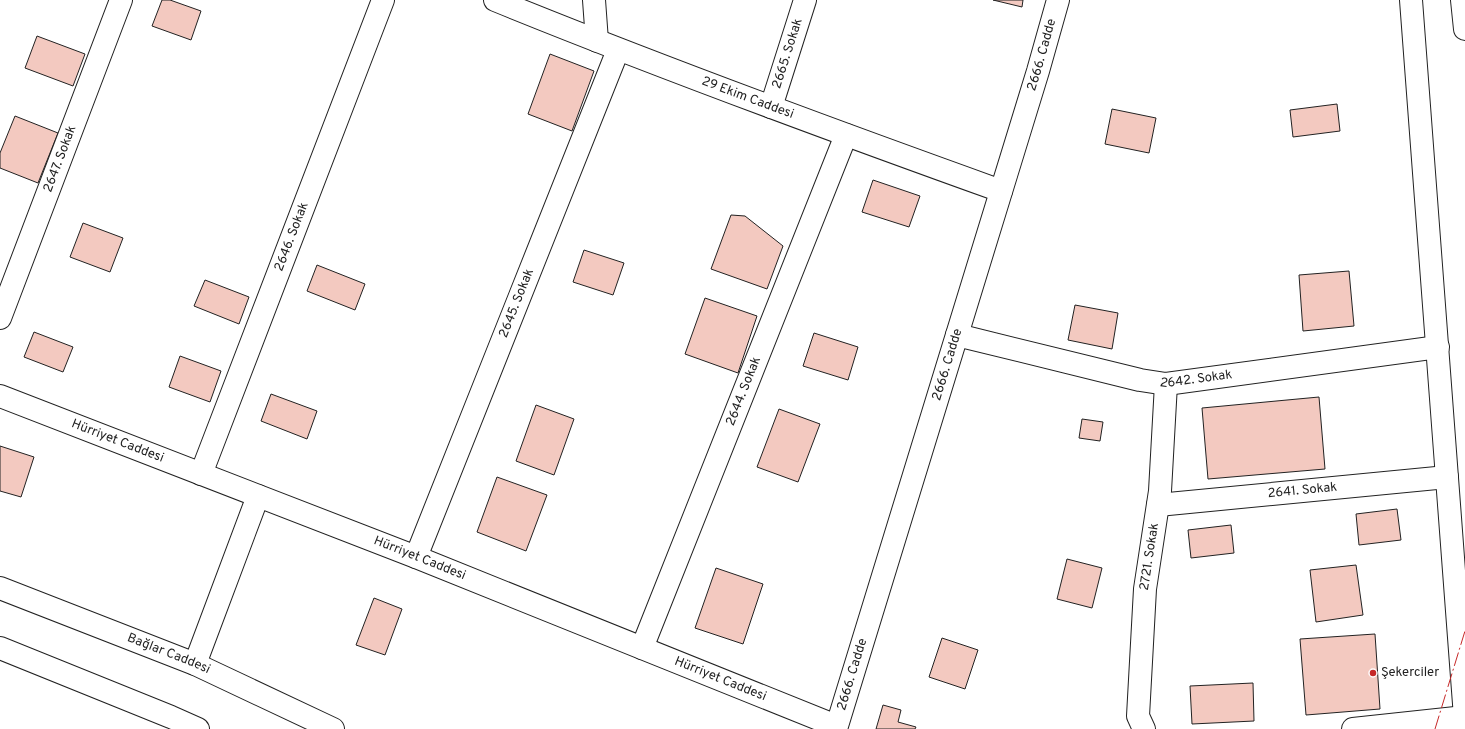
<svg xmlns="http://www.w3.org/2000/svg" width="1465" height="729" viewBox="0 0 1465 729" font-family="Overpass,sans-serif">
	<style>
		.building { fill: #f3c9c0; stroke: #222 }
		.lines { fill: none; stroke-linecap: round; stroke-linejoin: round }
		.minor-casing { stroke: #222; stroke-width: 24 }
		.tertiary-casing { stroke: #222; stroke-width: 24 }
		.secondary-casing { stroke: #222; stroke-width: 24 }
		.primary-casing { stroke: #222; stroke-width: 24 }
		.minor { stroke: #fff; stroke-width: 22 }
		.tertiary { stroke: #fff; stroke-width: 22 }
		.secondary { stroke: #fff; stroke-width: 22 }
		.primary { stroke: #fff; stroke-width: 22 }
		.power { stroke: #c62828; stroke-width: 1; stroke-dasharray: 14 3 2 3; stroke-linecap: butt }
		.poi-dot { fill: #c62828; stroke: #fff; stroke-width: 1.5 }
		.labels { text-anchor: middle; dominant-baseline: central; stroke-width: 3; stroke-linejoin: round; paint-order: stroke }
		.street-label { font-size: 13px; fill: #222; stroke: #fff }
		.poi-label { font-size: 13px; fill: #222; stroke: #fff; text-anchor: start }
	</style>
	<rect width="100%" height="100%" fill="#fff"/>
	<path class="building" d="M162 0H170L201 11 191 40 152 26Z
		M993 0H1023L1022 7Z
		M37 36 85 54 73 86 25 68Z
		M550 54 594 71 572 131 528 114Z
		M1337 104 1340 131 1293 137 1290 110Z
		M1112 109 1156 118 1149 153 1105 144Z
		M15 116 58 133 38 183 0 168V153Z
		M873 180 920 196 909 227 862 212Z
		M731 215 745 216 783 246 767 289 711 269Z
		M83 223 123 238 110 272 70 257Z
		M584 250 624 263 613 295 573 282Z
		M317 265 365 284 355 310 307 291Z
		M1349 271 1354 326 1303 331 1299 275Z
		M205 280 249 297 239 324 194 306Z
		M705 298 757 316 738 373 685 354Z
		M1075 305 1118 313 1112 349 1068 340Z
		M34 332 73 347 63 372 24 357Z
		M814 333 858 347 848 380 803 366Z
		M180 356 221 371 210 402 169 387Z
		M271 394 317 411 307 439 261 421Z
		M1319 397 1325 469 1208 479 1202 408Z
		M536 405 574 419 554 475 516 461Z
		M779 409 820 424 798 482 757 467Z
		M1082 419 1103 422 1100 441 1079 438Z
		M0 446 34 457 21 497 0 491Z
		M497 477 547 495 526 551 477 532Z
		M1397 509 1401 540 1359 545 1356 514Z
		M1231 525 1234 553 1191 558 1188 530Z
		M1067 559 1102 568 1092 608 1057 599Z
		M1356 565 1363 615 1316 622 1310 570Z
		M716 568 763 584 743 644 695 628Z
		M374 598 402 609 385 655 356 645Z
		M1375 634 1380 709 1306 715 1300 639Z
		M942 638 978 650 965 689 929 677Z
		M1253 683 1254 721 1192 724 1190 686Z
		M883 705 901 710 898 722 916 727 915 729H876Z"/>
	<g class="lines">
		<defs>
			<g id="minor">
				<path d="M594 0 597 41"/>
				<path id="s1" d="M771 107 805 0"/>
				<path id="s2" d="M0 318 121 0"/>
				<path id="s3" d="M957 335 1140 380 1166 384 1438 347"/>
				<path id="s4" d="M0 396 416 557 836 726"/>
				<path id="s5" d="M201 474 383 0"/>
				<path id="s6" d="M1158 505 1447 477"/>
				<path id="s7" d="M416 557 618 50"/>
				<path id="s8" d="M642 648 846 135"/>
				<path d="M195 664 258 496"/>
				<path id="s9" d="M1144 729 1138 716 1145 589 1160 491 1166 384"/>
				<path d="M1353 729 1465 717"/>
			</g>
			<g id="tertiary">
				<path id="s10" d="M495 0C662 68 831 130 1001 191"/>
				<path id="s11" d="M836 729 1038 71 1058 0"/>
			</g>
			<g id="secondary">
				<path id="s12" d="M0 588 195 664 333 729"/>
				<path d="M0 648 171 717 198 729"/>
			</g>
			<path id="primary" d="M1411 0 1465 717V729
				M1462 0 1465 29"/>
		</defs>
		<use href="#minor" class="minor-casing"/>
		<use href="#tertiary" class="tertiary-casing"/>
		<use href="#secondary" class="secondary-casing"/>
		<use href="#primary" class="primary-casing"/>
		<use href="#minor" class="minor"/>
		<use href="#tertiary" class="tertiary"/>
		<use href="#secondary" class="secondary"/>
		<use href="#primary" class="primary"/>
		<path class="power" d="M1435 729 1465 631"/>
	</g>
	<circle class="poi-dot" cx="1373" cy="673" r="4"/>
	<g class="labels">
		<g class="street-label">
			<text stroke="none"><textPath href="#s1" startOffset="56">2665. Sokak</textPath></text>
			<text stroke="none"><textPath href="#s11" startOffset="705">2666. Cadde</textPath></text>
			<text stroke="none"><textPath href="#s10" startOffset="271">29 Ekim Caddesi</textPath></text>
			<text stroke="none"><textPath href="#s2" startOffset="170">2647. Sokak</textPath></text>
			<text stroke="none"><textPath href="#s5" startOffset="254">2646. Sokak</textPath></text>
			<text stroke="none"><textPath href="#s7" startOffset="273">2645. Sokak</textPath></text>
			<text stroke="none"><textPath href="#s11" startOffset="381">2666. Cadde</textPath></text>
			<text stroke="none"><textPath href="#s3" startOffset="245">2642. Sokak</textPath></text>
			<text stroke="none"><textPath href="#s8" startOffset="276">2644. Sokak</textPath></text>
			<text stroke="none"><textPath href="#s4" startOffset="126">Hürriyet Caddesi</textPath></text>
			<text stroke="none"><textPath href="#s6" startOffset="145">2641. Sokak</textPath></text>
			<text stroke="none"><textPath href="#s9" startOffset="174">2721. Sokak</textPath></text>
			<text stroke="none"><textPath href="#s4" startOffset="450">Hürriyet Caddesi</textPath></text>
			<text stroke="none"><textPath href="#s12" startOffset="181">Bağlar Caddesi</textPath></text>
			<text stroke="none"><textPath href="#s11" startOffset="57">2666. Cadde</textPath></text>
			<text stroke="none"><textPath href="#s4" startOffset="774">Hürriyet Caddesi</textPath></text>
		</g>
		<g class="poi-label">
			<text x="1381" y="673">Şekerciler</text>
		</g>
	</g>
</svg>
